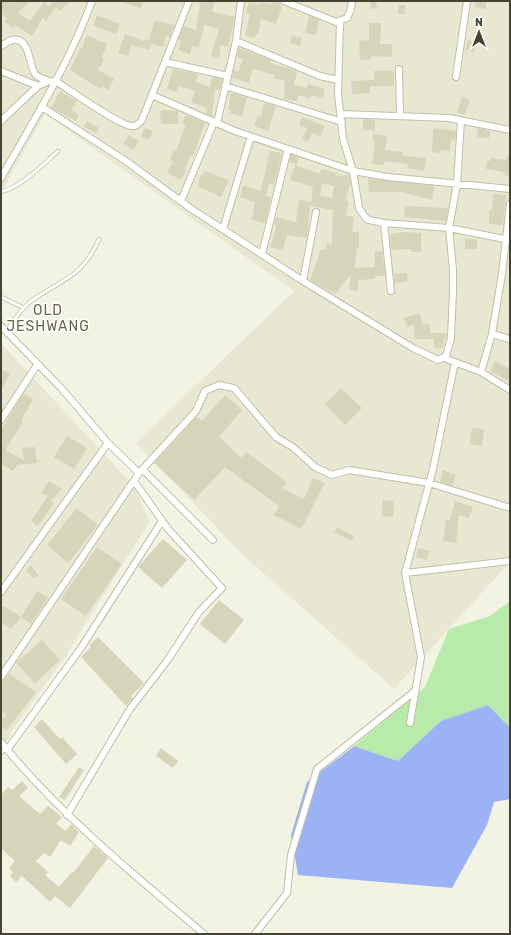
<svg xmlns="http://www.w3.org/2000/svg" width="511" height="935" viewBox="0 0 511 935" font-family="Rubik,sans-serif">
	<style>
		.residential { fill: #e8e8d2 }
		.green { fill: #b8ebaa }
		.water { fill: #9bb3f5 }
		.building { fill: #d6d4b9; fill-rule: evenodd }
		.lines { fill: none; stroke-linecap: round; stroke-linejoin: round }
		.lane-casing { stroke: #c0bfa6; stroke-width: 4.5 }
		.street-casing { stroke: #c0bfa6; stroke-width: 8 }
		.lane { stroke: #fff; stroke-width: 3 }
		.street { stroke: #fff; stroke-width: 6 }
		.labels { text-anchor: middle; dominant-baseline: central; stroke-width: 3; stroke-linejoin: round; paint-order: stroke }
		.neighbourhood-label { font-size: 14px; letter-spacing: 1px; fill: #6a674a; stroke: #fff }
	</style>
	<rect width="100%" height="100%" fill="#f3f3e4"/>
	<path class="residential" d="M1 1H510V562L394 689 242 554 136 443 294 291 45 114 1 193Z
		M1 343 133 485 150 521 63 660 11 732 1 755Z"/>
	<path class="green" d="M510 601V728L488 705 441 721 398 761 354 746 425 687 449 629 490 616Z"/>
	<path class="water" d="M488 705 510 728V799L494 802 487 825 452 888 298 875 291 835 307 782 354 746 398 761 441 721Z"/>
	<path class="building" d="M1 1H30L18 13 30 21 44 2 49 6 52 3 51 1H71L59 11 56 7 46 21 43 18 32 36 15 25 13 28 4 21 7 18 1 13Z
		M122 1H143L141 8 122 2Z
		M201 1H215L212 12 235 17 228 47 221 45 219 58 211 56 219 29 204 25 199 48 192 46 190 54 178 50 181 41 178 40 184 26 196 30Z
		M272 1H280L279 5 282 6 276 24 261 19 258 34H256L255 38 245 35 250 14 246 12 249 2 260 5 261 2 271 5Z
		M370 1H376L377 8 371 9Z
		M475 1H486V9L475 8Z
		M399 5H405V14H398Z
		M97 15 120 24 116 34 93 26Z
		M309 16 319 20 316 35 305 33Z
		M155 20 173 25 175 24 170 37 166 36 163 47 151 44 149 50 132 45 128 56 118 53 125 34 144 41 145 39 149 40Z
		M369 23H381L380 44H392V57L371 56V59L360 60 359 41 369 40Z
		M87 35 107 44 102 57 104 59 98 70 114 79 108 90 102 86 100 89 70 70 81 47 82 48Z
		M292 36 302 38 300 46 290 43Z
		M468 40 477 42 474 52 465 50Z
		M239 48 271 60 270 63 297 71 294 85 307 88 308 84 325 89 323 98 311 95 310 98 298 95 297 101 284 99 285 81 274 78 275 75 253 69 249 83 232 78 234 70 238 72 243 59 237 57Z
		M173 69 198 74 196 82 210 87 212 77 222 79 220 90 215 89 212 116 206 114 207 108 191 102 195 91 179 86 177 92 167 89Z
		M374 71H394V86H370V93L352 94 351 81 374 80Z
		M60 91 77 101 71 110 79 115 76 121 51 108Z
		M231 93 247 97 242 117 230 113 231 110 228 109Z
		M462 97 470 99 465 115 457 112Z
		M264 103 276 106 268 131 254 126 258 116 261 117Z
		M165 110 178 111V124H161L160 111Z
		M186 115 205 123 193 157 190 156 185 170 186 171 180 180 167 172 173 162 170 160 174 150 176 151 186 124H182Z
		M302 117 325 126 320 137 312 133 308 142 302 139 307 128 299 125Z
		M363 119 375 120V131L363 130Z
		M87 121 99 128 96 133 84 127Z
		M145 128 153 131 149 140 141 137Z
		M433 128 456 131 455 140 451 139 450 151 440 150V153L432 152Z
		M478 128 490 131 489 138 477 137Z
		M373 134 387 136 385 150 403 152V156L426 158 424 171 407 168 408 164 384 161V165L372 164 375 141H373Z
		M129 135 139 141 133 150 123 144Z
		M270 151 282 153 274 185 269 184 266 196 271 197 265 223 252 220 255 202 240 197 243 185 261 191Z
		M291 155 299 157 297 164 289 162Z
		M507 156H510V176L503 175 504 172 486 169 487 161H490V158L506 160Z
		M295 165 320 174 321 169 337 173 336 176 349 175 351 186H349L346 201H349L346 216 354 217 352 232H359V248H357L354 268 375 267V252L382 251 385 276H375V279L358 280V291L349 290 351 274 335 294 310 280 321 249 325 250 327 243 332 244 333 210 310 206 307 238 287 235 283 250 270 247 277 225H274L276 217 296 222 299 200 311 202 313 187 290 180ZM322 183 334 186 332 198 320 196Z
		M204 171 229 180 221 197 198 186 200 175 202 176Z
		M368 178 434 186 432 200 401 192H369Z
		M493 194 506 195 503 225 489 224V210H492Z
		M405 206 448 208 446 221 404 217Z
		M404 232 421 233V252H411V249L391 250 390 234Z
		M465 239H477V249H465Z
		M407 273 408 281 395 283 394 274Z
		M419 313 423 324H430V333H447L446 338H444L443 348H434V339H415L414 325 407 327 404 318Z
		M495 361 510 369V382L490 371Z
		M1 369 10 374 1 390Z
		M341 388 362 408 345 425 325 404Z
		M23 394 33 399 21 421 23 422 5 450 24 460 22 448 35 447 37 463 17 465 13 471 1 464V430Z
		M225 395 242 410 219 437 241 458 246 452 287 482 282 488 304 499 313 478 325 483 301 529 274 515 279 506 225 467 194 500 154 463 197 417 202 421Z
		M472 428 484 429 482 446 470 444Z
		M67 436 87 448 74 469 54 457Z
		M443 470 456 475 453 486 440 482Z
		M49 481 62 489 51 501 54 503 38 526 31 521 48 496 41 493Z
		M383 500 394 501 393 517 382 516Z
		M455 501 473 507 469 518 459 515 456 543 443 541 446 520H450Z
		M77 508 98 525 68 563 47 545Z
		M337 527 354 536 351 541 334 532Z
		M163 539 187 560 162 588 138 567Z
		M97 547 122 564 86 616 61 599Z
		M418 548 429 551 427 560 416 557Z
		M31 565 39 576 34 578 26 571Z
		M37 591 48 598 31 624 21 617Z
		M219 600 244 620 225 644 200 624Z
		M4 606 21 617 11 629 1 622V610Z
		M98 637 144 683 131 696 133 698 126 706 81 657 91 647 89 645Z
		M42 640 60 660 35 683 16 663Z
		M9 674 36 692 6 731 1 725V720L7 715 1 711V684Z
		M42 719 60 739 62 737 77 754 66 764 34 727Z
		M161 748 178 761 173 768 156 756Z
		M79 767 84 770 65 800 59 797Z
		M22 781 28 788 19 796 40 814 48 806 62 817 56 824 66 831 71 824 79 832 70 846 61 840 50 857 44 853 36 861 48 872 45 875 59 887 72 872 73 873 94 846 108 858 70 908 55 896 50 902 22 876 16 882 10 876 13 872 9 868 15 861 1 848V795L8 787 12 790Z"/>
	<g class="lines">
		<defs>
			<path id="lane" d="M1 192C24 185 40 167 58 151
				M1 297 24 308
				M6 332C14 320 22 307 34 299 65 278 83 276 99 239"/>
			<path id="street" d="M284 1 336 22 347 18 351 9 352 1
				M340 22 338 94 343 139 353 171 359 208 365 217 369 220 384 223 449 228 510 240
				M236 41 320 76 338 80
				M1 46C5 44 8 41 12 40 30 36 29 65 35 74 38 78 44 79 49 81
				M165 62 228 76
				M399 69 400 116
				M1 71 38 86
				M456 77 467 1
				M225 86 342 122
				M152 95 235 131 353 171 388 177 510 189
				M42 107 126 161 190 208 303 281 413 348 438 360 446 356 451 338 453 291V270L449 228 457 184 461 120
				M341 114 449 118 510 130
				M1 121 38 86 49 81 57 82C70 90 120 126 132 126 137 127 139 123 142 120L189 1
				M217 123 236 41 241 1
				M1 178C34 120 69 64 92 1
				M181 201 214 122
				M384 223 391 291
				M223 229 251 136
				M262 254 288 149
				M303 281 316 212
				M1 326 62 389 108 443 139 473
				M492 334 510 339
				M444 358 481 372 510 390
				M455 362 433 469 405 573 510 561
				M481 372 492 334 502 274 510 204
				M1 420 37 365
				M143 470 213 540
				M405 573 421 657 410 723
				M1 592 108 443
				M1 677 139 473 196 411 205 391 219 385 234 388 276 437 294 448 315 467 332 475 349 470 429 483 510 508
				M1 742 4 746 1 751
				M4 746C63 817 133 874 204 934
				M7 750 81 648 162 521
				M67 815 130 709 167 661 199 612 222 588 168 529 134 481
				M255 934 287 893 291 855 317 769 415 691"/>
		</defs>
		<use href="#lane" class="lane-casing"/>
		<use href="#street" class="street-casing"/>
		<use href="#lane" class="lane"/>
		<use href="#street" class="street"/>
	</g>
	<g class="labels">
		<g class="neighbourhood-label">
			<text x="48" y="310">OLD<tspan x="48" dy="16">JESHWANG</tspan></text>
		</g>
	</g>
	<rect width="511" height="935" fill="none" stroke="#464534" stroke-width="4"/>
	<g transform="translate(479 32)" stroke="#ffffff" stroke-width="3" paint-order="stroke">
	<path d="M0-3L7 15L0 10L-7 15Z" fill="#464534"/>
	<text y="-6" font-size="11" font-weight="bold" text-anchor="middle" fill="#464534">N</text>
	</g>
</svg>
